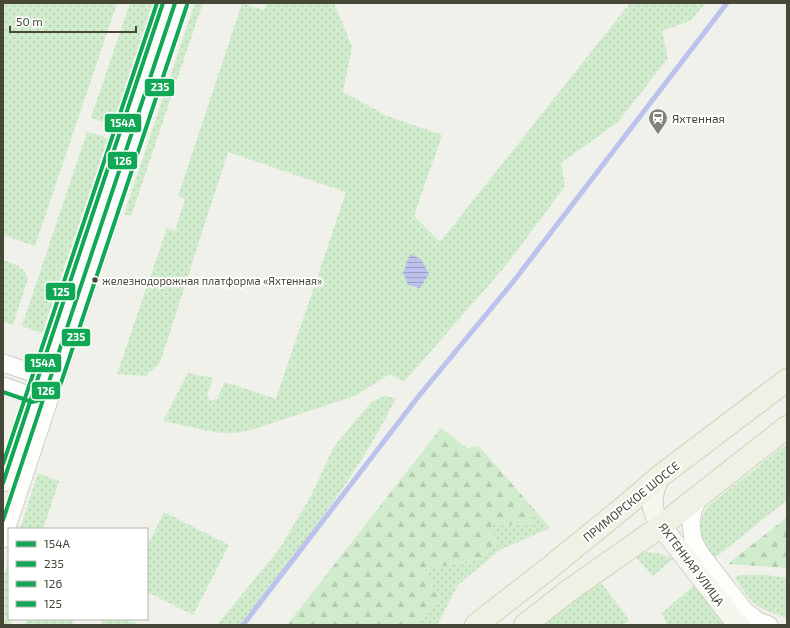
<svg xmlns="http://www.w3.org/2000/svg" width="790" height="628" viewBox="0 0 790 628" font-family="'Exo 2',sans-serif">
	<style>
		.grass { fill: url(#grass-dots) }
		.forest { fill: url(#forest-firs) }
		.water { fill: url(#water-rules) }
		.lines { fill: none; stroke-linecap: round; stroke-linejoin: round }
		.stream { stroke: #bcc2ee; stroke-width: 5 }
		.tertiary-casing { stroke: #cecfc8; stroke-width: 19 }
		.secondary-casing { stroke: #cfd1c4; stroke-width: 22 }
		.primary-casing { stroke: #ced3b9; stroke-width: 24 }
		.tertiary { stroke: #fdfdfc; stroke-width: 17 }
		.secondary { stroke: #f5f7ef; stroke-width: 20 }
		.primary { stroke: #eef1e4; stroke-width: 22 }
		.bus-1-casing { stroke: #fff; stroke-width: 7 }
		.bus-2-casing { stroke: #fff; stroke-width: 7 }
		.bus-3-casing { stroke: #fff; stroke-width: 7 }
		.bus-4-casing { stroke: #fff; stroke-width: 7 }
		.bus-1 { stroke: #10a855; stroke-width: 4 }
		.bus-2 { stroke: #10a855; stroke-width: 4 }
		.bus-3 { stroke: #10a855; stroke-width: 4 }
		.bus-4 { stroke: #10a855; stroke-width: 4 }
		.bus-dot { fill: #464737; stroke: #fff; stroke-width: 1.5 }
		.labels { text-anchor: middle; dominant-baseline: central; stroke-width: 4; stroke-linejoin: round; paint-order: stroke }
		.bus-label { font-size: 11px; fill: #464737; stroke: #fff; text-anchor: start }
		.poi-label { font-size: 12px; fill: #464737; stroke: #fff; text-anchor: start }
		.street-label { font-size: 12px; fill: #464737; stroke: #fff }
		.line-badge { stroke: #fff; stroke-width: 1.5 }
		.badge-label { font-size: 11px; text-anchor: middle; font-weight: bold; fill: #fff }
	</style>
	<defs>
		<pattern id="grass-dots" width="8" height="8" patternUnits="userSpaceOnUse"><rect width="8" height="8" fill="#d0eccc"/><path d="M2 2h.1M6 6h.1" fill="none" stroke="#b4ccb0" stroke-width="1.8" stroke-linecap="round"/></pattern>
		<pattern id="forest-firs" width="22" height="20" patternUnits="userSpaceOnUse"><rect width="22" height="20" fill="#d0eccc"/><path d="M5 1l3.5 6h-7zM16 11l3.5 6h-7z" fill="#b4ccb0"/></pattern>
		<pattern id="water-rules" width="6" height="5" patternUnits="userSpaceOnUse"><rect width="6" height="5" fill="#bcc2ee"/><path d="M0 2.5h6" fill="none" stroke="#9b9fc2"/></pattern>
	</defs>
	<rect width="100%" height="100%" fill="#f0f1eb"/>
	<path class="grass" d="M3 3H117L35 246 3 235Z
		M130 3H152L113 122 106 123 91 118Z
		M195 3H203L131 216 124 214Z
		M242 3 264 10 267 3H334L352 47 343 92 387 116 442 135 414 216 440 242 630 3H706L691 20 662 31 668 58 618 122 561 163 565 186 508 263 404 382 390 374 355 396 254 429 236 433H219L163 421 188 373 213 378 207 395 210 401 217 399 225 382 276 399 346 192 228 152 160 363 146 376 117 374 167 228 175 231 185 199 178 196Z
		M87 132 102 136 107 140 42 333 22 326Z
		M3 260C16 265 23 265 28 279L13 325 3 322Z
		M385 396 396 398C355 481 296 553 240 625H217L280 548 312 494 333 448 371 402Z
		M787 444V500L715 558C711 553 707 548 704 542 697 531 701 514 709 505Z
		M38 473 59 481 43 529H20Z
		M532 507 550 528 500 550 458 585 437 625H417L439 599 425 569 481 559 491 525 530 524Z
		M164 512 229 545 193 615 147 592V547Z
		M646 552 658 553 673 559 653 576 635 556Z
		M9 560V619H13L11 625H3V578Z
		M739 575H768L787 578V618C773 613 758 609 748 597 743 591 740 585 735 578Z
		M600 581 629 620 623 625H544Z
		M694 585 725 625H667L662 613Z
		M27 619H74L72 625H25Z
		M103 619C116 619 128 619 141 625H101Z"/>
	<path class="forest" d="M441 428 467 448 479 446 532 507 531 524 491 525 497 544 481 559 426 569 439 599 417 625H287Z
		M787 517V568L728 564Z"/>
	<path class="water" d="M410 254 421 259 429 274 420 288 408 285 403 273Z"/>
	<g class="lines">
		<path class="stream" d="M243 625 418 397 513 282 727 3"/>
		<defs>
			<path id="tertiary" d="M3 363 39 375 46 382
				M3 386 32 396 43 393
				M3 483 163 3
				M701 494 693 510 691 523 693 540 700 553 744 610 758 621 769 625
				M3 539 181 3"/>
			<path id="secondary" d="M659 477C655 486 651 497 653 508 654 514 658 520 661 526L734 620 740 625"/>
			<path id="primary" d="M476 625 548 569 623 508 659 477 787 380
				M525 625 567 592 661 526 787 427"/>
		</defs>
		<use href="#tertiary" class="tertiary-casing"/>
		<use href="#secondary" class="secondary-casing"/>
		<use href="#primary" class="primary-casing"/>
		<use href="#tertiary" class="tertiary"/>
		<use href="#secondary" class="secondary"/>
		<use href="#primary" class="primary"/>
		<defs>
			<path id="bus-1" d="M3 483 163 3"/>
			<path id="bus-2" d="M3 392 32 402 55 396 58 392 187 5"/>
			<path id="bus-3" d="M3 520 175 3"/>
			<path id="bus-4" d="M3 464 157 3"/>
		</defs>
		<use href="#bus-1" class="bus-1-casing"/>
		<use href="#bus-2" class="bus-2-casing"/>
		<use href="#bus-3" class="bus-3-casing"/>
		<use href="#bus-4" class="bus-4-casing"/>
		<use href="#bus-1" class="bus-1"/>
		<use href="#bus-2" class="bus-2"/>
		<use href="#bus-3" class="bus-3"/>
		<use href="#bus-4" class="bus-4"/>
	</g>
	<defs>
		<symbol id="station-pin" viewBox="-11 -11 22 30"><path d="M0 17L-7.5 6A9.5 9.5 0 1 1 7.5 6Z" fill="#828276" stroke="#fff"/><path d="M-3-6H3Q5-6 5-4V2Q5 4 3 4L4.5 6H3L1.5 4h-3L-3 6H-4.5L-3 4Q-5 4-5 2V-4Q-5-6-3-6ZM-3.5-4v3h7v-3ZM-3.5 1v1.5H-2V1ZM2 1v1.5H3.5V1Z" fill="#fff"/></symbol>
	</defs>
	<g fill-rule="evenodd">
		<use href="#station-pin" x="647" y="107" width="22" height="30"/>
	</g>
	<circle class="bus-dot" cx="95" cy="280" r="3.5"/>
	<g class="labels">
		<g class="bus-label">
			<text x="102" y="280">железнодорожная платформа «Яхтенная»</text>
		</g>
		<g class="poi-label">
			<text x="672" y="118">Яхтенная</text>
		</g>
		<g class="street-label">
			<text transform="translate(631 501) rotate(-39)">ПРИМОРСКОЕ ШОССЕ</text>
			<text transform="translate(692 564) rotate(53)">ЯХТЕННАЯ УЛИЦА</text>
		</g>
	</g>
	<g class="line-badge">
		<rect x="144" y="78" width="31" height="19" rx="4" fill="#10a855"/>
		<rect x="104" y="113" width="38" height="20" rx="4" fill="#10a855"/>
		<rect x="107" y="151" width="31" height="19" rx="4" fill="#10a855"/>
		<rect x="45" y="282" width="31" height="19" rx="4" fill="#10a855"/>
		<rect x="61" y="328" width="30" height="19" rx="4" fill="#10a855"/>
		<rect x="24" y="353" width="38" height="20" rx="4" fill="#10a855"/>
		<rect x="31" y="381" width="30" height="19" rx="4" fill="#10a855"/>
	</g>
	<g class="badge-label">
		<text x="160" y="91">235</text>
		<text x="123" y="127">154А</text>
		<text x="123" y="165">126</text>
		<text x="61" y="296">125</text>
		<text x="76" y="341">235</text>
		<text x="43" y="367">154А</text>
		<text x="46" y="395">126</text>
	</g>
	<rect width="790" height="628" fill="none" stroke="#464737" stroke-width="8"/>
	<rect x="8" y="528" width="140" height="92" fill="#ffffff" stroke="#b5b5af"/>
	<rect x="16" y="541" width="20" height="6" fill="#10a855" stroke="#b5b5af"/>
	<text x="44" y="548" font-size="12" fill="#464737">154А</text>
	<rect x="16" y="561" width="20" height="6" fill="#10a855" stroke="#b5b5af"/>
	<text x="44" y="568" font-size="12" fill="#464737">235</text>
	<rect x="16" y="581" width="20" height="6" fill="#10a855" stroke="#b5b5af"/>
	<text x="44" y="588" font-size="12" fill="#464737">126</text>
	<rect x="16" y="601" width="20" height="6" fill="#10a855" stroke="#b5b5af"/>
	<text x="44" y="608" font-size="12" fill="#464737">125</text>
	<path d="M10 26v6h126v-6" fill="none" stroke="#464737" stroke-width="2"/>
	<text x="16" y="26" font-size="12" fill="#464737" stroke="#ffffff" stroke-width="3" paint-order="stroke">50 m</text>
</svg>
